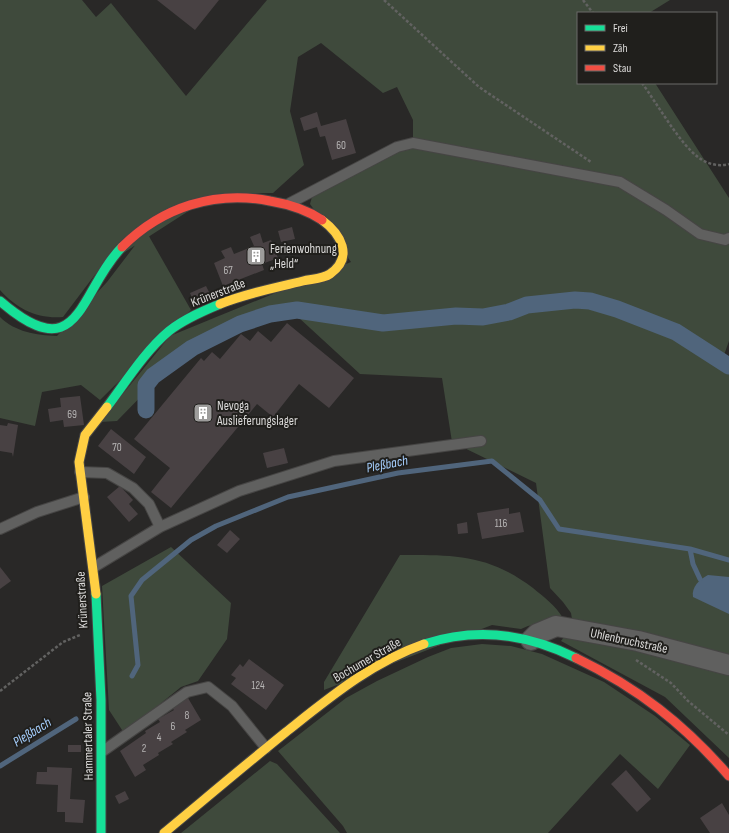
<svg xmlns="http://www.w3.org/2000/svg" width="729" height="833" viewBox="0 0 729 833" font-family="'Sofia Sans Condensed',sans-serif">
	<style>
		.green { fill: #3f4a3c }
		.water { fill: #50657c }
		.lines { fill: none; stroke-linecap: round; stroke-linejoin: round }
		.stream { stroke: #50657c; stroke-width: 5 }
		.canal { stroke: #50657c; stroke-width: 17 }
		.building { fill: #484143 }
		.lane-casing { stroke: #464544; stroke-width: 12 }
		.street-casing { stroke: #464544; stroke-width: 22 }
		.fast-casing { stroke: #464544; stroke-width: 11 }
		.slow-casing { stroke: #464544; stroke-width: 11 }
		.jam-casing { stroke: #464544; stroke-width: 11 }
		.path { stroke: #626261; stroke-width: 2.5; stroke-dasharray: 3 2; stroke-linecap: butt }
		.lane { stroke: #60605f; stroke-width: 10 }
		.street { stroke: #60605f; stroke-width: 20 }
		.fast { stroke: #16e098; stroke-width: 9 }
		.slow { stroke: #ffcf43; stroke-width: 9 }
		.jam { stroke: #f24e42; stroke-width: 9 }
		.labels { text-anchor: middle; dominant-baseline: central; stroke-width: 4; stroke-linejoin: round; paint-order: stroke }
		.number-label { font-size: 11px; fill: #b6b4b4 }
		.poi-label { font-size: 13px; fill: #dbdad9; stroke: #201f1c; text-anchor: start }
		.street-label { font-size: 13px; fill: #dbdad9; stroke: #201f1c }
		.water-label { font-size: 14px; font-style: italic; fill: #a6cffe; stroke: #201f1c }
	</style>
	<rect width="100%" height="100%" fill="#292827"/>
	<path class="green" d="M0 0H82L96 17 111 3 186 96 267 0H670L649 13H578V83H655L729 198V341L724 355 729 360V658L572 619 571 613 563 602 550 588 536 483 452 442 442 378 360 374 298 317 200 336 117 421 100 422 170 336 351 262 310 204 312 197 413 139V120L397 87 383 93 321 43 298 57 290 111 304 165 273 193 215 194 100 268 63 317C37 319 17 309 0 290Z
		M146 231 191 310 100 400 81 385 42 392 35 426 0 418V317C15 332 36 335 57 336L107 282Z
		M171 547 231 603 227 639 198 681 181 687 124 733 109 710 102 586Z
		M400 555C454 555 488 554 533 588 545 598 555 605 563 618L528 626 521 629 492 625 324 690V682Z
		M567 633 729 672V758L665 697 561 641Z
		M482 644 511 646 542 654 604 682 655 716 690 745 658 789 620 754 548 833H347L343 826 278 751 346 698 377 681 428 657 451 648Z
		M270 761 277 764 340 833H181Z"/>
	<path class="water" d="M708 575 729 577V614L693 597C691 587 700 579 708 575Z"/>
	<g class="lines">
		<path class="stream" d="M690 549 693 564 700 579
			M132 676 138 665 131 596 142 580 191 540 216 526 288 497 398 473 492 461 540 500 559 529 690 549 729 560
			M0 766 76 719"/>
		<path class="canal" d="M146 410V385L153 376 192 348 240 324 270 314 297 310 383 323 456 316 483 317 509 312 527 305 575 300 590 301 617 309 676 332 729 366"/>
	</g>
	<path class="building" d="M157 0H219L195 30Z
		M317 112 321 126 346 119 356 153 332 160 325 136 320 137 317 127 304 131 300 118Z
		M292 227 295 239 281 242 278 231Z
		M260 233 263 243 271 240 278 258 262 264 264 270 223 286 214 263 225 258 221 251 231 247 234 254 254 246 250 237Z
		M206 286 212 298 195 305 190 293Z
		M287 323 354 378 329 408 299 384 273 417 257 404 171 508 151 492 170 468 134 439 201 358 204 361 212 352 220 359 241 334 250 341 258 331 271 342Z
		M80 396 84 425 64 427 63 420 50 422 48 409 61 407 60 398Z
		M8 423 18 425 13 457 12 453 0 451V425L7 426Z
		M111 429 146 457 134 474 98 446Z
		M284 448 288 463 267 468 263 453Z
		M120 486 133 500 129 504 138 514 129 522 107 497Z
		M509 508V514L520 512 524 532 482 539 477 513Z
		M467 522 468 533 458 534 457 524Z
		M230 530 240 539 227 553 217 545Z
		M0 567 11 581 0 589Z
		M249 659 284 685 266 710 231 684 236 678 231 675 240 664 243 667Z
		M188 698 201 720 185 730 187 732 171 742 173 744 158 753 159 755 143 765 146 770 135 777 120 751 146 733 145 731 160 722 158 719 174 710 172 708Z
		M68 745H81V752H68Z
		M47 767 72 768 70 799 85 800 83 823 65 822V812H57L58 785 36 784 37 772H47Z
		M626 770 651 799 637 812 611 784Z
		M125 791 129 799 119 804 115 796Z
		M722 803 729 815V833H710L700 818Z"/>
	<g class="lines">
		<defs>
			<path id="lane" d="M290 203 397 147 413 143 620 182 666 210 700 234 725 240 729 238
				M80 472 107 473 133 488 149 504 160 527
				M0 529 37 512 84 497
				M94 567 160 527 239 491 334 461 481 441
				M103 751 187 692 208 687 232 706 266 748"/>
			<path id="street" d="M531 640 537 634 556 626 638 641 729 665"/>
			<path id="fast" d="M0 301C81 371 78 292 122 247
				M107 407C125 383 145 351 169 331 184 319 203 311 220 304
				M96 594 101 700V833
				M424 644C476 627 528 634 576 658"/>
			<path id="slow" d="M220 304C247 293 275 288 303 281 311 279 323 279 330 274 354 257 341 234 322 220
				M96 594 79 462 85 435 107 407
				M164 833C205 799 245 765 286 732 329 698 372 662 424 644"/>
			<path id="jam" d="M122 247C162 207 215 190 270 201 288 204 307 210 322 220
				M576 658C638 688 684 724 729 776"/>
		</defs>
		<use href="#lane" class="lane-casing"/>
		<use href="#street" class="street-casing"/>
		<use href="#fast" class="fast-casing"/>
		<use href="#slow" class="slow-casing"/>
		<use href="#jam" class="jam-casing"/>
		<path class="path" d="M384 0 479 87 591 162
			M583 0 593 13
			M642 83C656 102 680 144 698 157 707 164 718 167 729 164
			M636 660 671 683 688 701 729 735
			M0 691 63 642 80 635"/>
		<use href="#lane" class="lane"/>
		<use href="#street" class="street"/>
		<use href="#fast" class="fast"/>
		<use href="#slow" class="slow"/>
		<use href="#jam" class="jam"/>
	</g>
	<defs>
		<symbol id="building-square" viewBox="-11 -11 22 22"><rect x="-9" y="-9" width="18" height="18" rx="4" fill="#9d9c9b" stroke="#201f1c"/><path d="M-4-6H4V6H1V3H-1V6H-4ZM-2.5-4.3h1.7v1.8h-1.7ZM.8-4.3h1.7v1.8H.8ZM-2.5-1h1.7V.8h-1.7ZM.8-1h1.7V.8H.8Z" fill="#fff"/></symbol>
	</defs>
	<g fill-rule="evenodd">
		<use href="#building-square" x="245" y="245" width="22" height="22"/>
		<use href="#building-square" x="192" y="402" width="22" height="22"/>
	</g>
	<g class="labels">
		<g class="number-label">
			<text x="341" y="145">60</text>
			<text x="228" y="270">67</text>
			<text x="72" y="414">69</text>
			<text x="117" y="447">70</text>
			<text x="501" y="523">116</text>
			<text x="258" y="685">124</text>
			<text x="187" y="715">8</text>
			<text x="173" y="726">6</text>
			<text x="159" y="737">4</text>
			<text x="144" y="748">2</text>
		</g>
		<g class="poi-label">
			<text x="270" y="249">Ferienwohnung<tspan x="270" dy="15">„Held“</tspan></text>
			<text x="217" y="406">Nevoga<tspan x="217" dy="15">Auslieferungslager</tspan></text>
		</g>
		<g class="street-label">
			<text transform="translate(218 293) rotate(-21)">Krünerstraße</text>
			<text transform="translate(82 600) rotate(-93)">Krünerstraße</text>
			<text transform="translate(629 641) rotate(12)">Uhlenbruchstraße</text>
			<text transform="translate(367 660) rotate(-30)">Bochumer Straße</text>
			<text transform="translate(88 736) rotate(-91)">Hammertaler Straße</text>
		</g>
		<g class="water-label">
			<text transform="translate(387 464) rotate(-11)">Pleßbach</text>
			<text transform="translate(32 732) rotate(-32)">Pleßbach</text>
		</g>
	</g>
	<rect x="577" y="12" width="140" height="72" fill="#201f1c" stroke="#6b6a68"/>
	<rect x="585" y="25" width="20" height="6" fill="#16e098" stroke="#6b6a68"/>
	<text x="613" y="32" font-size="12" fill="#dbdad9">Frei</text>
	<rect x="585" y="45" width="20" height="6" fill="#ffcf43" stroke="#6b6a68"/>
	<text x="613" y="52" font-size="12" fill="#dbdad9">Zäh</text>
	<rect x="585" y="65" width="20" height="6" fill="#f24e42" stroke="#6b6a68"/>
	<text x="613" y="72" font-size="12" fill="#dbdad9">Stau</text>
</svg>
